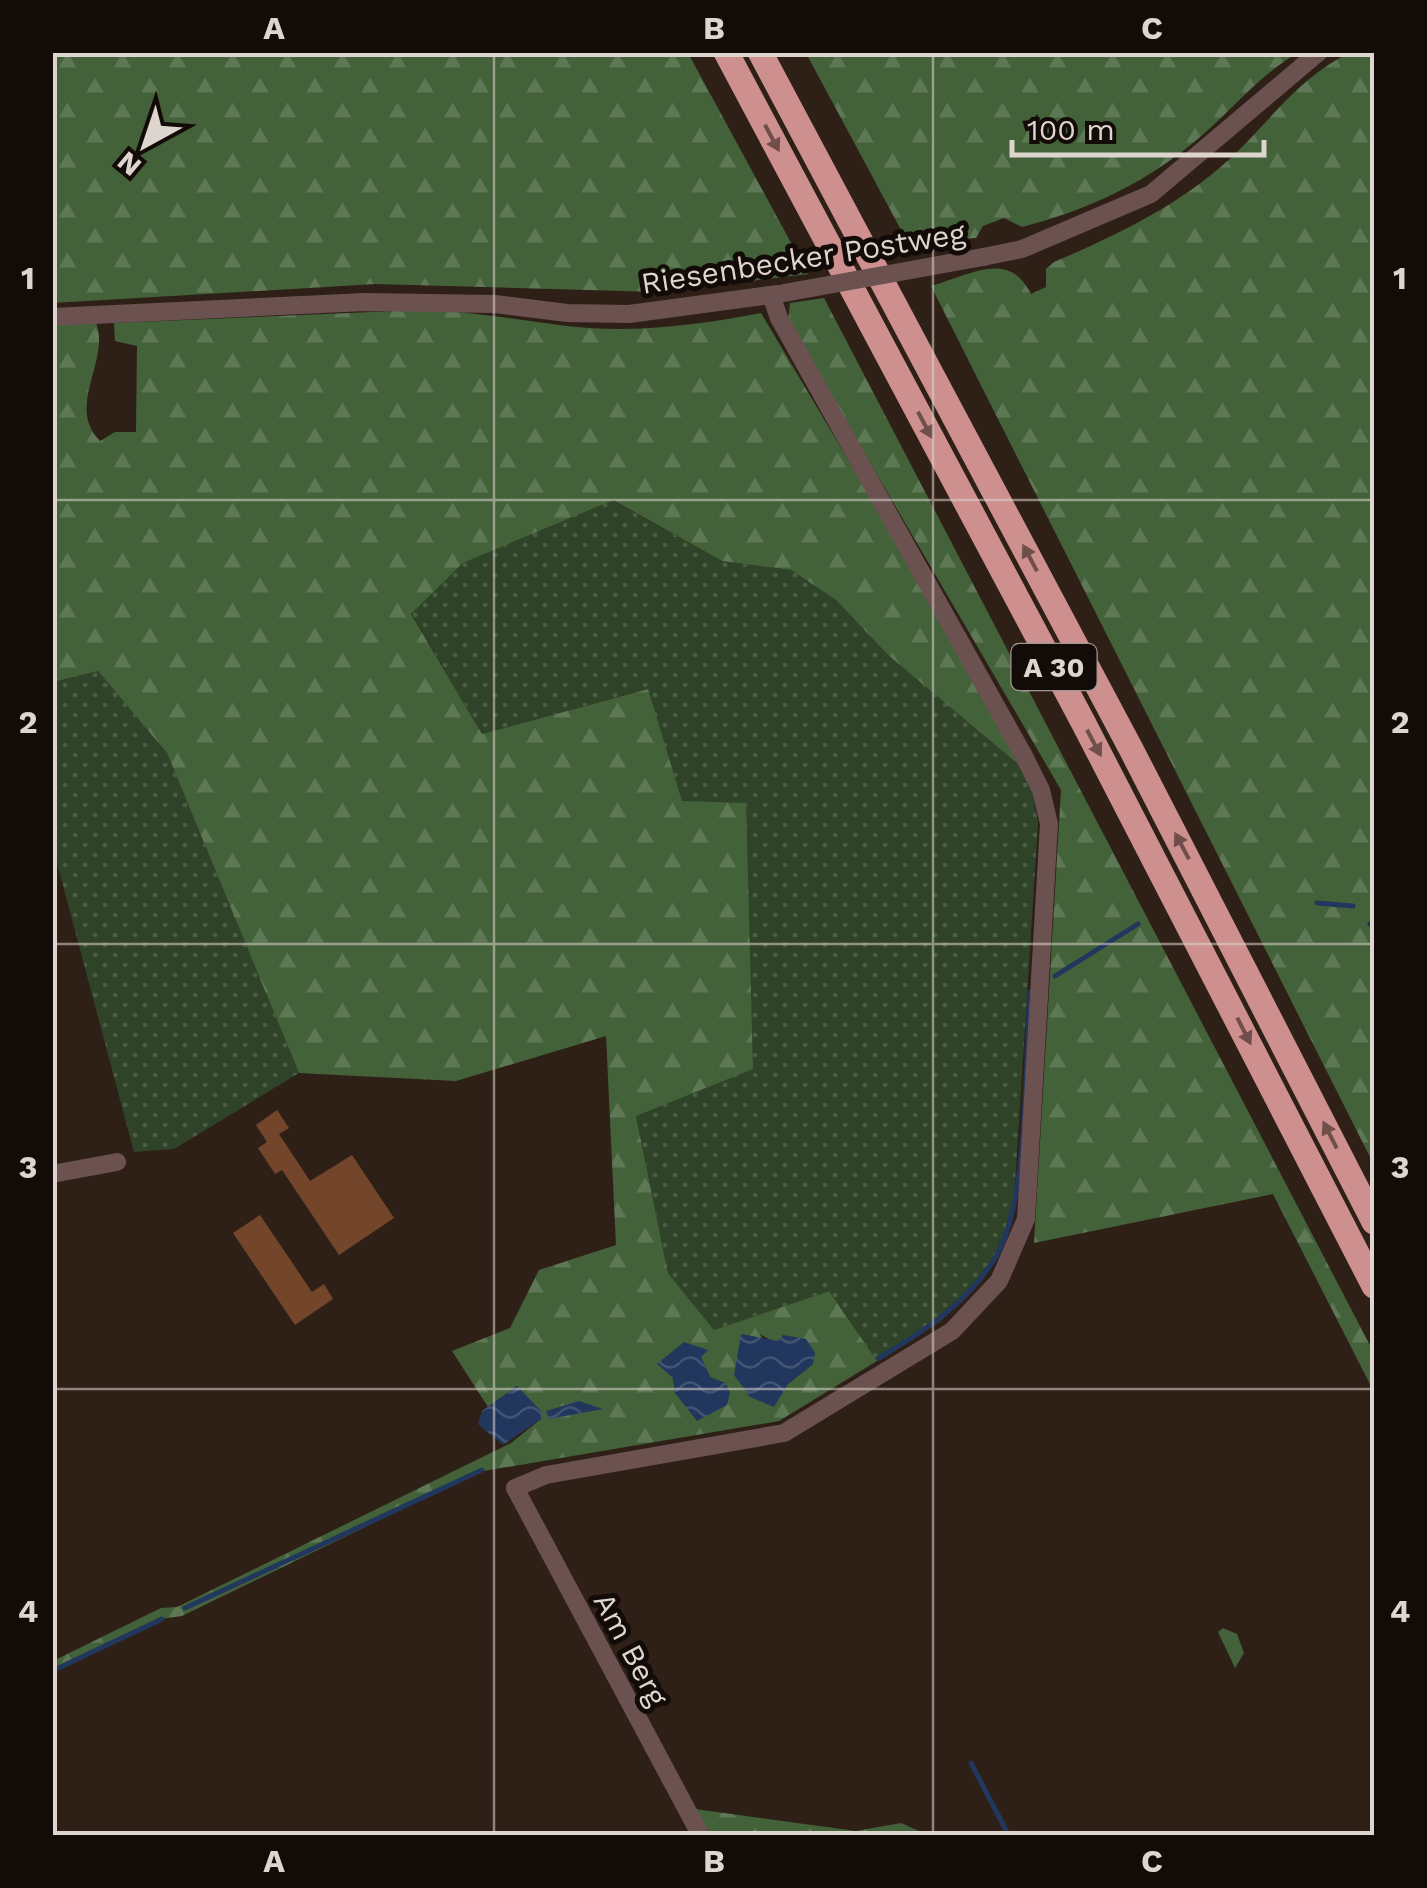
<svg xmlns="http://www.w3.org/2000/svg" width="1427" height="1888" viewBox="0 0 1427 1888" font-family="'Work Sans',sans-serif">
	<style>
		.grass { fill: url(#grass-dots) }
		.forest { fill: url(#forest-firs); fill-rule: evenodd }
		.water { fill: url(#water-waves) }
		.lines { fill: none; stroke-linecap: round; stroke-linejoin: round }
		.stream { stroke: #22375e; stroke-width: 5 }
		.building { fill: #73462b }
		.minor { stroke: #6b5251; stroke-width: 18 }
		.highway { stroke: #cd908f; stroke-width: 25 }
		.minor-bridge { stroke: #6b5251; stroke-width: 18 }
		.oneway { fill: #704e4c }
		.grid { fill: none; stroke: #dfd5cf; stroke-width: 2.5; stroke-opacity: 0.55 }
		.labels { text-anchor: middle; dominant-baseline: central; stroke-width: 10; stroke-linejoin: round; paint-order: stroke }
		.shield { fill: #120b08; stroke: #a29893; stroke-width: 2.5 }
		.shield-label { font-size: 28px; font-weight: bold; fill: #dfd5cf }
		.street-label { font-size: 30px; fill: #dfd5cf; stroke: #120b08 }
		.neatline { fill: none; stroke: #dfd5cf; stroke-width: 4 }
		.grid-label { font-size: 32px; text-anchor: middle; font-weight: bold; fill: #dfd5cf }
	</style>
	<defs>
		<pattern id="grass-dots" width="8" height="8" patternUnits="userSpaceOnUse" patternTransform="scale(2.5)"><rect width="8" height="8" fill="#2e4327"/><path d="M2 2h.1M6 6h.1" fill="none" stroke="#4c5d45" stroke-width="1.8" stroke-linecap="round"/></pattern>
		<pattern id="forest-firs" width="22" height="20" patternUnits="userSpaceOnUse" patternTransform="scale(2.5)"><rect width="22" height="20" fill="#436239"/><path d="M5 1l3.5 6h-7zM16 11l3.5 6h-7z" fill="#5e7855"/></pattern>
		<pattern id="water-waves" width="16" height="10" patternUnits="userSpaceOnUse" patternTransform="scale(2.5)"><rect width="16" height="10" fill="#22375e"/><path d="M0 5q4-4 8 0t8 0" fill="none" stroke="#425374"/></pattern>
	</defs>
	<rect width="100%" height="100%" fill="#2f2017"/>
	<path class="grass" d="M612 500 722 561 791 570 836 600 888 655 1019 765 1031 784 1038 823 1013 1215 987 1272 941 1321 877 1361 829 1291 714 1330 668 1273 636 1115 682 802 647 689 482 734 411 613 463 563Z
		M98 671 167 753 299 1073 174 1149 134 1152 53 848 52 682Z"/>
	<path class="forest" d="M53 52 688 53 808 274 658 292 376 284 53 303Z
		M806 53H1297C1257 77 1229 114 1193 143 1143 184 1085 211 1022 227L1004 218 983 226 976 238 908 243Z
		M1349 53H1374V1165L931 286C970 275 1009 249 1031 294L1046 287V269L1054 262C1120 234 1188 201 1239 150 1277 112 1300 78 1349 53Z
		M824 298 1374 1353V1392L1273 1194 1034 1243 1061 790 788 322 790 303Z
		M419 310C470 311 517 320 567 326 630 334 699 325 761 313L935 606 1019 765 888 655 836 600 791 570 722 561 613 500 463 563 411 614 482 734 648 689 682 801 746 803 753 1069 636 1116 668 1273 714 1330 829 1291 877 1361 779 1421 478 1472 182 1616 161 1619 53 1673V1661L161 1608 177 1607 511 1443 541 1419 517 1386 488 1407 452 1351 510 1328 539 1270 616 1245 606 1036 456 1081 299 1073 167 753 98 671 53 682V325L96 323C111 360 65 406 100 441L115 432H136L137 346 115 341 114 323ZM760 1334 813 1364 788 1384ZM701 1357 710 1377 725 1383 675 1394 673 1378Z
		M1223 1628 1237 1634 1244 1653 1235 1668 1218 1632Z
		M695 1809 856 1831 901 1823 928 1835H711Z"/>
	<path class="water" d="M741 1334 778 1341 783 1335 806 1339 815 1353 813 1364 788 1384 774 1407 750 1397 734 1375Z
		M684 1342 708 1350 701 1357 710 1377 725 1383 730 1392 727 1405 697 1421 675 1393 673 1378 657 1364Z
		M517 1386 541 1411V1419L503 1445 478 1424 482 1411Z
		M579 1401 603 1409 549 1419 546 1411Z"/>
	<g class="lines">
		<path class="stream" d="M1317 903 1353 906
			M1370 924 1374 920
			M1055 976 1138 924
			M879 1358C924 1331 967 1304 995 1258 1029 1204 1025 1060 1030 992
			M185 1608 482 1470
			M52 1671 162 1619
			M971 1763 1009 1836"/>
	</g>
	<path class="building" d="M277 1110 289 1128 279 1134 310 1181 352 1155 394 1218 339 1255 282 1170 275 1174 258 1148 267 1142 256 1125Z
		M260 1215 312 1292 324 1284 333 1299 295 1325 233 1233Z"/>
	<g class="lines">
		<path class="minor" d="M983 257 1022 249 1151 194 1319 52
			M52 317 365 302 495 304 567 313 629 314 778 294
			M52 1174 117 1162
			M701 1836 515 1488 546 1475 784 1433 952 1331 999 1281 1026 1219 1049 824 1041 790 1024 756 779 318 771 295"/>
		<path class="highway" d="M726 52 1083 722 1374 1286
			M760 52 1131 749 1374 1222"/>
		<path class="minor-bridge" d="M784 293 983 257"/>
	</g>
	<defs><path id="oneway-solid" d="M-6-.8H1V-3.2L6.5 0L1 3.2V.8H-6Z" transform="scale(2.5)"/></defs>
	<g class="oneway">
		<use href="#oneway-solid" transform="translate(772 138) rotate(62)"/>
		<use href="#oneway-solid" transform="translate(925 425) rotate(62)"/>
		<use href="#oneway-solid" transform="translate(1030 558) rotate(-118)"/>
		<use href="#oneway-solid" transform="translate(1094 743) rotate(62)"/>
		<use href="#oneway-solid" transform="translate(1182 846) rotate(-118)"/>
		<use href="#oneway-solid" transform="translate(1244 1031) rotate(63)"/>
		<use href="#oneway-solid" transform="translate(1330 1135) rotate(-117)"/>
	</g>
	<path class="grid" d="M494 52V1836M933 52V1836M52 500H1374M52 944H1374M52 1389H1374"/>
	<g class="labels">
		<rect class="shield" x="1011.5" y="644" width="85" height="46" rx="8"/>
		<g class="shield-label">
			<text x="1054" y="667">A 30</text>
		</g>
		<g class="street-label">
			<text transform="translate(803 258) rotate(-9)">Riesenbecker Postweg</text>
			<text transform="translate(631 1649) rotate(62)">Am Berg</text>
		</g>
	</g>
	<rect width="1427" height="1888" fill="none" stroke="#120b08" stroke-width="110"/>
	<g transform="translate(145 145) rotate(220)" stroke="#120b08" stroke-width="8" paint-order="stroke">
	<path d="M0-8L18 38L0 25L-18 38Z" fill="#dfd5cf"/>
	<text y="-15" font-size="28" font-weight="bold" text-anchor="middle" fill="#dfd5cf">N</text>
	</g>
	<path d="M1012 140v15h252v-15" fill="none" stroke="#dfd5cf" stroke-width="5"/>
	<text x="1027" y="140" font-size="30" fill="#dfd5cf" stroke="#120b08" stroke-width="8" paint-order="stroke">100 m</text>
	<rect x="55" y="55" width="1317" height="1778" class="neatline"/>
	<g class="grid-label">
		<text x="274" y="39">A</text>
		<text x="714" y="39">B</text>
		<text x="1152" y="39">C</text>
		<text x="28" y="289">1</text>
		<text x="1400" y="289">1</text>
		<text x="28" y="733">2</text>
		<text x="1400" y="733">2</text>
		<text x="28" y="1178">3</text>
		<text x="1400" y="1178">3</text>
		<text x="28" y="1622">4</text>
		<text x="1400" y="1622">4</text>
		<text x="274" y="1872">A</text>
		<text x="714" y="1872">B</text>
		<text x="1152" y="1872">C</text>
	</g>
</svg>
